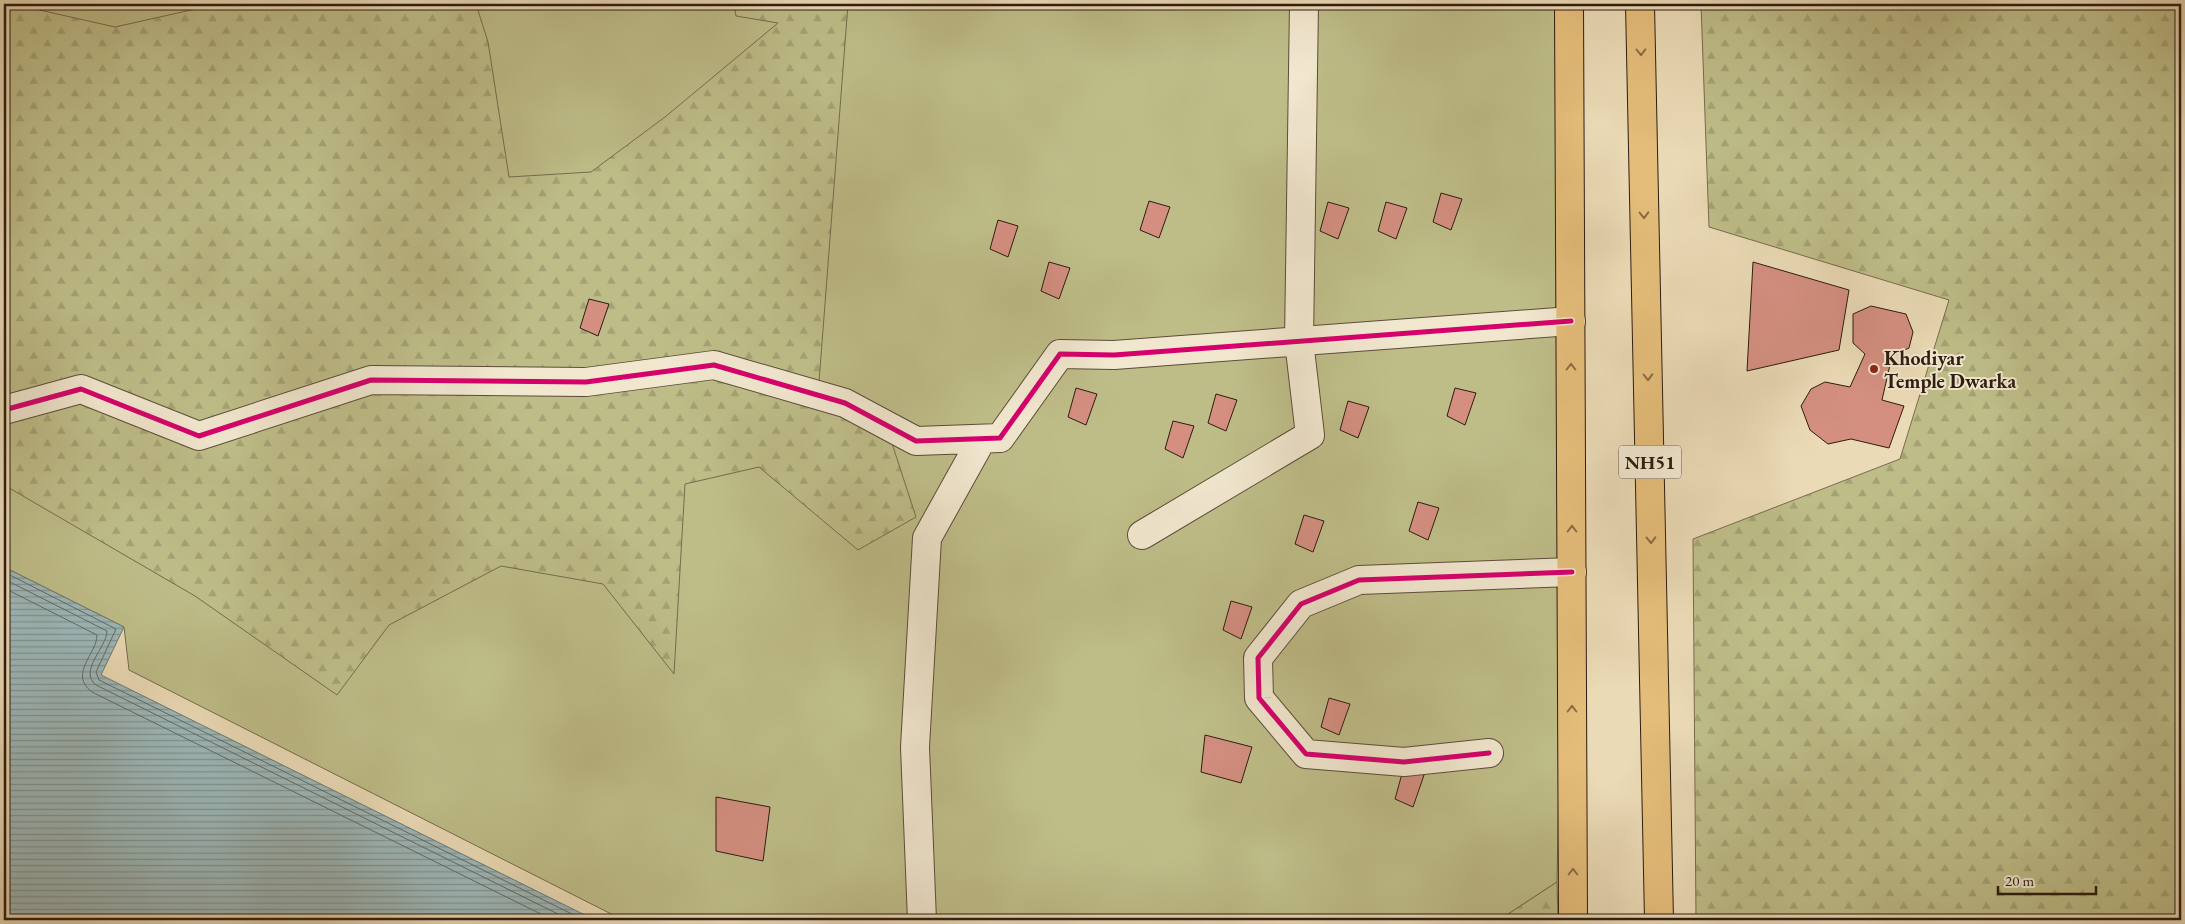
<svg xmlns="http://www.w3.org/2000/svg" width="2185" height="924" viewBox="0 0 2185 924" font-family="'EB Garamond',serif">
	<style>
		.green { fill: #bebd88; stroke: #766c4c }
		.forest { fill: url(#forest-firs); stroke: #766c4c }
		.water { fill: url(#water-rules); stroke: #717a75 }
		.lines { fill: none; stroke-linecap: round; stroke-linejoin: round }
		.shore { stroke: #666a64; stroke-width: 1 }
		.building { fill: #d48f81; stroke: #2e1c10 }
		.minor-casing { stroke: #5d4c39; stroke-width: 30 }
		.highway-casing { stroke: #2e1c10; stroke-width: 30 }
		.minor { stroke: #f1e7cf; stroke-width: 28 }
		.highway { stroke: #e5bd7a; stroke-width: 28 }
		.cycleway-casing { stroke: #f1e7cf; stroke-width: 8 }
		.cycleway { stroke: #d6006c; stroke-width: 5 }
		.oneway { stroke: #8a6c45 }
		.poi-dot { fill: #8f2418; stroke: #f1e7cf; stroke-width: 2 }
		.labels { text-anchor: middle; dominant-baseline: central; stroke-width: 4; stroke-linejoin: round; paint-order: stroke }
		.shield { fill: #f1e7cf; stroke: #685949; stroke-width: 1 }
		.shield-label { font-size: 19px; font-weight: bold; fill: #2e1c10 }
		.poi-label { font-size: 20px; font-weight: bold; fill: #2e1c10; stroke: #f1e7cf; text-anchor: start }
	</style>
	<defs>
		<pattern id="forest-firs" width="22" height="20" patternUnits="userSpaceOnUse" patternTransform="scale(1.25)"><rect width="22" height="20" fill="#bebd88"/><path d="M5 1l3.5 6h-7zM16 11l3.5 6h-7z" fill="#a4a274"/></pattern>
		<pattern id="water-rules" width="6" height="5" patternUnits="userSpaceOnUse" patternTransform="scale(1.25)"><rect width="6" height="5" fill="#9db8b9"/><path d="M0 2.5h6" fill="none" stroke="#809595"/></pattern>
	</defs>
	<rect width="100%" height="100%" fill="#eadab5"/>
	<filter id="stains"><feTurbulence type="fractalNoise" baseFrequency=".004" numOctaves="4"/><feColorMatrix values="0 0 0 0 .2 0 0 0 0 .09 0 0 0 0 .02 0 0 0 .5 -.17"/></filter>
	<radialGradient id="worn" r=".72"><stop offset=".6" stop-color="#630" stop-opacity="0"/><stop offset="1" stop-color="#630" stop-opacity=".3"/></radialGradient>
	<path class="green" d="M4 4H1570V163L1557 882 1499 920H623L129 670 124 627 4 567Z"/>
	<path class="forest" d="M4 4H13L115 27 218 4H476L488 42 509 177 591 172 665 117 778 23 736 16 734 4H848L818 395 886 425 916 517 858 550 759 467 685 484 674 674 603 584 501 566 389 625 337 695 195 596 4 485Z
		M1701 4H2181V920H1696L1693 539 1900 459 1949 300 1709 227Z
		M1557 882 1558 920H1499Z"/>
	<path class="water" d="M4 567 124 627 101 675 595 920H4Z"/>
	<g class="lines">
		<path class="shore" d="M4 572 116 629 96 672 99 680 584 920
			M4 579 107 631C107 647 78 671 96 685L570 920
			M4 588 97 635C97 654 68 674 92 692L553 920"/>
	</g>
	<path class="building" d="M1441 193 1462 199 1451 230 1433 222Z
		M1149 201 1170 207 1159 238 1140 230Z
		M1328 202 1349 208 1338 239 1320 231Z
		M1386 202 1407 208 1396 239 1378 231Z
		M998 220 1018 226 1008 257 990 249Z
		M1049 262 1070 268 1059 299 1041 291Z
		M1753 262 1849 290 1839 350 1747 371Z
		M589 299 609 304 598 336 580 328Z
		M1871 306 1906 314 1913 332 1909 348 1892 356 1882 400 1904 406 1889 448 1851 439 1828 444 1810 430 1801 406 1811 389 1825 382 1850 387 1865 354 1853 343V314Z
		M1076 388 1097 394 1086 425 1068 417Z
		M1455 388 1476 393 1465 425 1447 416Z
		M1216 394 1237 400 1226 431 1208 423Z
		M1348 401 1369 407 1358 438 1340 430Z
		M1173 421 1194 426 1183 458 1165 449Z
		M1418 502 1439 508 1428 540 1409 531Z
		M1304 515 1324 521 1313 552 1295 544Z
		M1231 601 1252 607 1241 639 1223 630Z
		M1329 698 1350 704 1339 735 1321 727Z
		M1205 735 1252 747 1241 783 1201 772Z
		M1403 770 1424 775 1413 807 1395 799Z
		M716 797 770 807 763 861 716 851Z"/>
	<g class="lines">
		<defs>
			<path id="minor" d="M4 410 81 389 199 436 371 380 586 382 714 365 845 403 916 441 1000 438 1060 354 1114 355 1571 321
				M1142 535 1310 435 1299 341 1304 4
				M1489 753 1404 762 1306 754 1259 698 1258 658 1301 604 1359 580 1572 572
				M922 920 915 747 927 538 982 439"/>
			<path id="highway" d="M1569 4 1573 920
				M1640 4 1659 920"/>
		</defs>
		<use href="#minor" class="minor-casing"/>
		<use href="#highway" class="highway-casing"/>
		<use href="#minor" class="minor"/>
		<use href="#highway" class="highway"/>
		<defs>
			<path id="cycleway" d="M4 410 81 389 199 436 371 380 586 382 714 365 845 403 916 441 1000 438 1060 354 1114 355 1571 321
				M1489 753 1404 762 1306 754 1259 698 1258 658 1301 604 1359 580 1572 572"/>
		</defs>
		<use href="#cycleway" class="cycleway-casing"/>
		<use href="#cycleway" class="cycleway"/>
	</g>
	<defs><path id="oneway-chevron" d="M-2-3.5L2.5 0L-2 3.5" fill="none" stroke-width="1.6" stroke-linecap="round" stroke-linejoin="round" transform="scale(1.25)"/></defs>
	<g class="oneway">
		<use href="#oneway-chevron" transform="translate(1641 52) rotate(89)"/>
		<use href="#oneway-chevron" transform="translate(1644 215) rotate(89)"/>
		<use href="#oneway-chevron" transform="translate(1571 367) rotate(-90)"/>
		<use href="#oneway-chevron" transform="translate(1648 377) rotate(89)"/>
		<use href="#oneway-chevron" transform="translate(1572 529) rotate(-90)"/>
		<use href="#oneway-chevron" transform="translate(1651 540) rotate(89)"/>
		<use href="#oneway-chevron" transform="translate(1572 709) rotate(-90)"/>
		<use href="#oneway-chevron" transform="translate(1573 872) rotate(-90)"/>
	</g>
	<circle class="poi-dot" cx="1874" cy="369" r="5"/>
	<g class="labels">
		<rect class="shield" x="1619" y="445.5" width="62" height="33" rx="4"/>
		<g class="shield-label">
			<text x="1650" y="462">NH51</text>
		</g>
		<g class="poi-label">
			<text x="1884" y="358">Khodiyar<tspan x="1884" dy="23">Temple Dwarka</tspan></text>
		</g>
	</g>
	<rect width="2185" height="924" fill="none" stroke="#eadab5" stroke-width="20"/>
	<rect x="5" y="5" width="2175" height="914" fill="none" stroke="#2e1c10" stroke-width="2.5"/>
	<rect x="10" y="10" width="2165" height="904" fill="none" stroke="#2e1c10"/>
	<path d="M1998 886v8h98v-8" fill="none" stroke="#2e1c10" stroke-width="2.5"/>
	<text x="2005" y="886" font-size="15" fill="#2e1c10" stroke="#f1e7cf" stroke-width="4" paint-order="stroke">20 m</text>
	<rect width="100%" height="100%" filter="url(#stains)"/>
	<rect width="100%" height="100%" fill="url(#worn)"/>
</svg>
